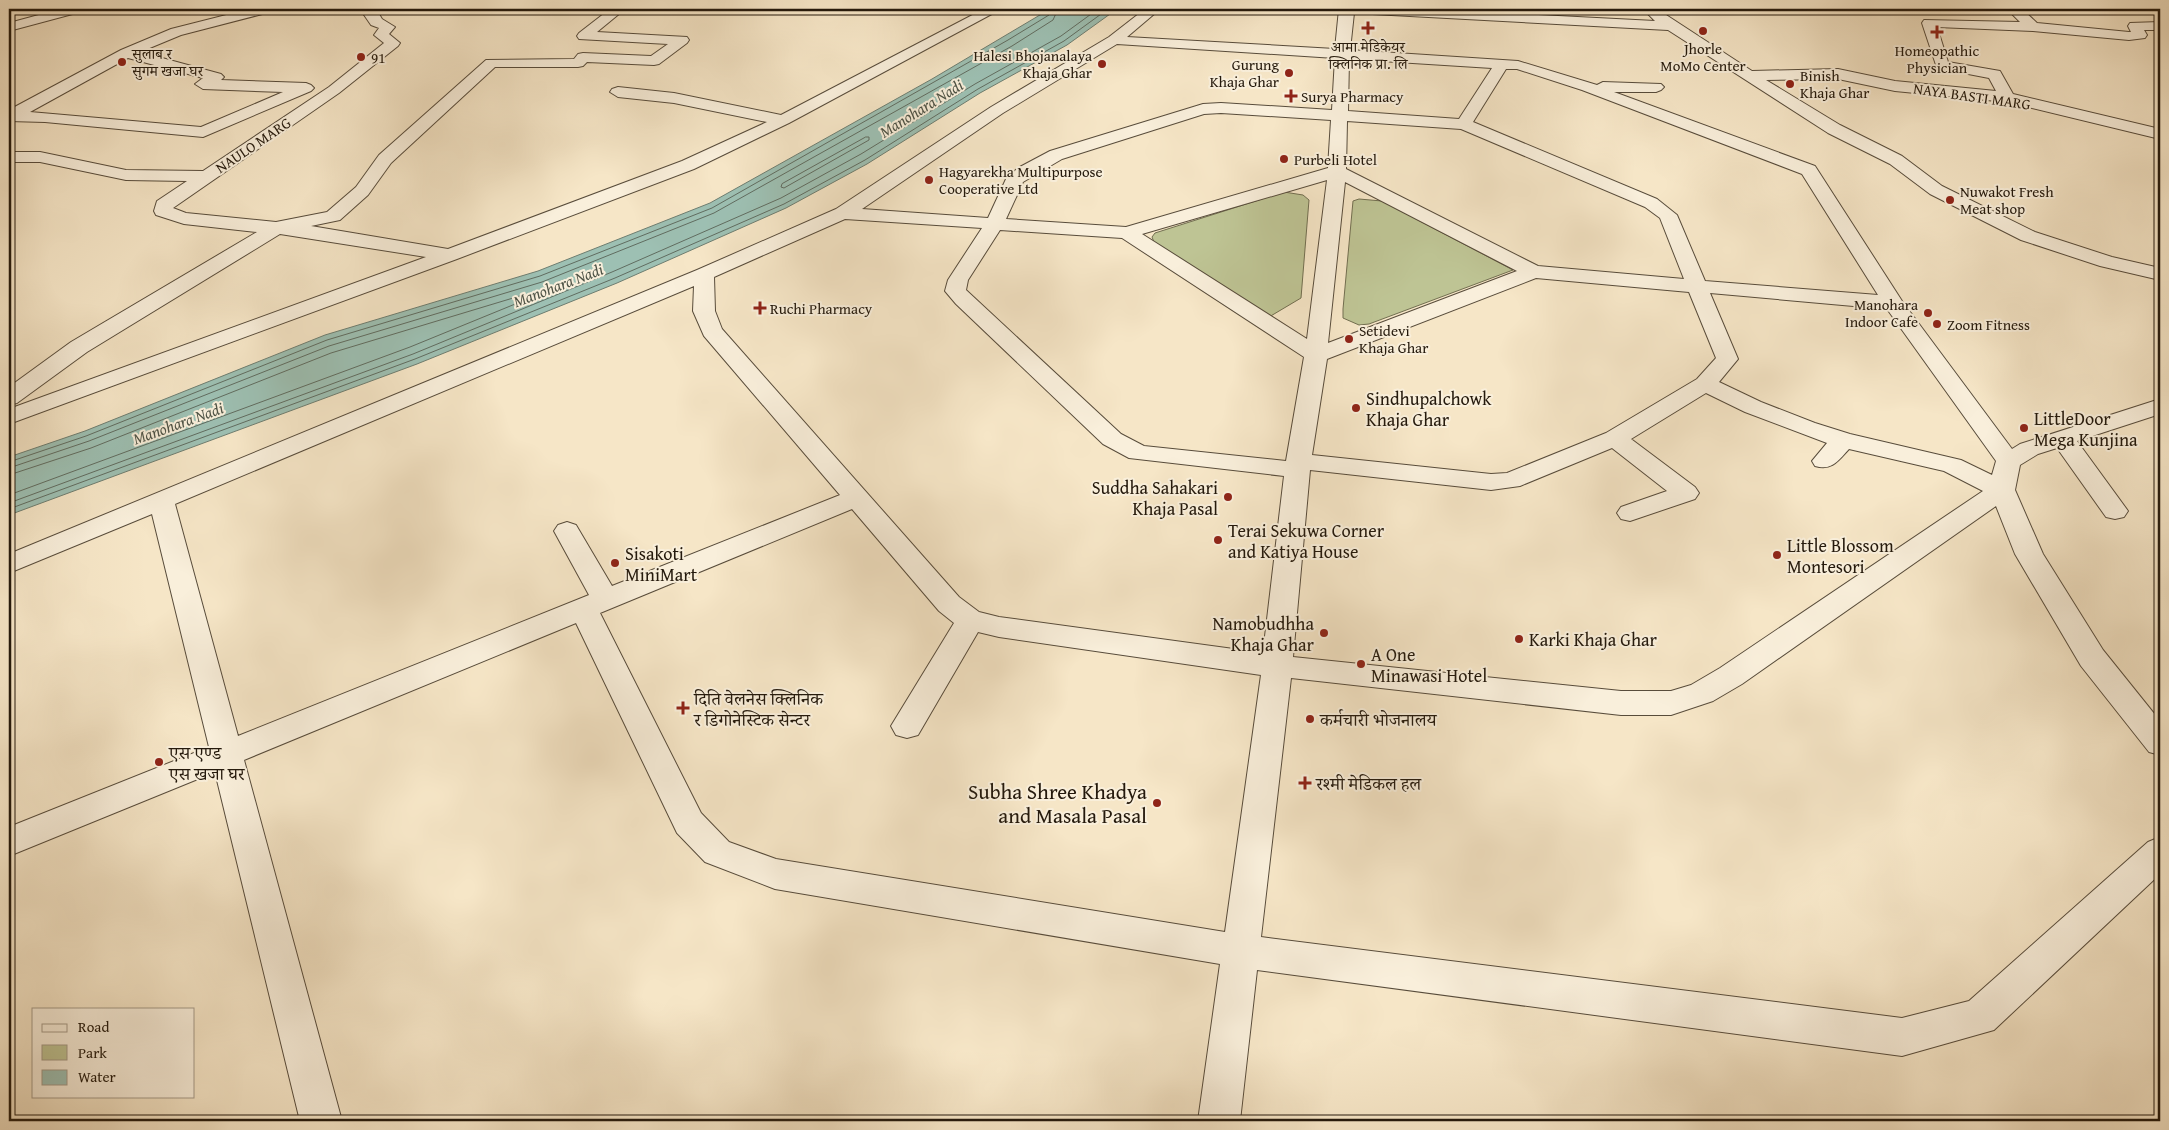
<svg xmlns="http://www.w3.org/2000/svg" width="2169" height="1130" viewBox="0 0 2169 1130" font-family="'Gentium Book Plus','Noto Serif Devanagari',serif">
	<style>
		.green { fill: #bec494; stroke: #716e50 }
		.water { fill: #9dc0b3; stroke: #6d7d70 }
		.lines { fill: none; stroke-linecap: round; stroke-linejoin: round }
		.shore { stroke: #606c60; stroke-width: 1 }
		.minor-casing { stroke: #584c3b; stroke-width: 2 }
		.minor { fill: #f9efdb; fill-rule: evenodd }
		.poi-dot { fill: #8f2418; stroke: #f9efdb; stroke-width: 2 }
		.labels { text-anchor: middle; dominant-baseline: central; stroke-width: 4; stroke-linejoin: round; paint-order: stroke }
		.far-poi-label { font-size: 15px; fill: #24190c; stroke: #f9efdb; text-anchor: start }
		.far-street-label { font-size: 15px; fill: #24190c; stroke: #f9efdb }
		.far-water-label { font-size: 16px; font-style: italic; fill: #4e5346; stroke: #f9efdb }
		.poi-label { font-size: 18px; fill: #24190c; stroke: #f9efdb; text-anchor: start }
		.near-poi-label { font-size: 21px; fill: #24190c; stroke: #f9efdb; text-anchor: end }
	</style>
	<rect width="100%" height="100%" fill="#f6e6c7"/>
	<filter id="stains"><feTurbulence type="fractalNoise" baseFrequency=".004" numOctaves="4"/><feColorMatrix values="0 0 0 0 .2 0 0 0 0 .09 0 0 0 0 .02 0 0 0 .5 -.17"/></filter>
	<radialGradient id="worn" r=".72"><stop offset=".6" stop-color="#630" stop-opacity="0"/><stop offset="1" stop-color="#630" stop-opacity=".3"/></radialGradient>
	<path class="green" d="M1284 192 1303 195 1309 200 1301 298 1269 317 1154 242 1152 237 1155 233Z
		M1359 199 1382 201 1513 270 1369 324 1359 325 1343 318V309L1353 201Z"/>
	<path class="water" d="M1050 9H1117L1067 45 980 93 867 164 786 208 617 283 417 364 9 515V457L85 431 325 335 538 271 710 203 932 79Z"/>
	<g class="lines">
		<path class="shore" d="M866 137H869V140L784 188 781 187 782 184Z
			M9 462 86 436 327 340 540 276 712 208 1008 40 1049 15 1052 9
			M9 468 89 441 329 346 542 282 714 213 1012 46 1053 20 1058 9
			M9 475 91 448 331 353 523 295 526 297 525 300 410 347 9 495
			M9 503 413 354 612 272 781 198 861 154 975 84 1061 36 1098 9
			M9 509 415 359 615 278 784 204 865 160 978 89 1064 41 1108 9"/>
		<defs>
			<path id="minor" d="M61 9H82L80 12 9 31V23Z
				M250 9H272L270 12 181 35 140 52 221 74 224 77 221 80 306 83 311 85 314 88 311 91 203 137 45 122 9 121V110L121 50 171 29ZM128 58 203 78 195 84 203 89 283 92 201 127 30 112Z
				M360 9H376L382 19 395 27 389 34 400 43 398 46 339 93 173 208 186 213 276 222 327 212 356 187 379 155 486 60 574 59 578 54 583 53 651 56 668 44 579 39 577 36 579 33 610 9H625L597 32 687 37 689 40 687 43 659 64 654 65 587 62 583 66 578 67H495L391 163 368 195 340 220 311 226 448 249 682 161 767 122 674 103 618 97 610 92 612 89 618 87 674 93 781 115 984 9H1001L789 123 694 169 457 259 9 424V409L426 257 280 234 87 352 17 403 9 405V387L71 342 257 232 184 224 156 215 154 211 157 201 187 181 126 180 40 162H9V152H40L126 170 203 171 329 87 384 43 374 35 379 28 371 25Z
				M1145 9H1160L1127 37 1335 49 1339 9H1419L1655 21 1643 9H1657L1752 71 1838 69 1895 81 1996 91 1989 78 1937 68 1922 23 1924 20 2020 22 2007 9H2022L2037 23 2129 32H2131L2128 26 2130 23 2160 22V30H2144L2147 35 2145 38 2129 40 2033 31 1937 27 1948 62 2000 71 2013 94 2160 129V139L2007 102 1895 91 1838 79 1766 80 1840 125 1902 156 1942 186 2035 232 2112 257 2160 268V280L2100 266 2021 240 1930 194 1890 164 1828 133 1668 30 1354 13 1350 50 1518 61 1597 85 1603 82 1661 84 1664 87 1661 90 1656 92H1614L1815 166 1902 301 2012 449 2020 444 2160 399V414L2077 441 2128 511 2124 517 2115 519 2106 517 2057 448 2038 454 2020 465 2015 490 2043 554 2103 650 2160 721V755L2149 752 2081 666 2015 554 1996 506 1742 684 1713 701 1671 715H1621L1291 678 1261 937 1902 1018 1969 1001 2148 842 2160 837V874L1994 1030 1902 1056 1257 970 1240 1121H1198L1220 964 775 889 705 862 677 833 576 623 244 760 342 1121H300L215 772 9 856V827L209 747 152 514 9 573V554L697 270 836 209 991 107 1109 37ZM1117 44 1335 58 1332 110 1221 103 1203 104 1050 151 1018 168 1006 179 988 218 862 209 1003 113ZM1349 59 1492 68 1459 119 1348 111ZM1506 69H1517L1582 90 1802 174 1878 295 1705 281 1677 215 1657 199 1473 122ZM1221 113 1331 120 1328 168 1126 227 1006 219 1023 182 1062 159 1204 114ZM1347 121 1461 129 1645 207 1660 218 1684 279 1538 266 1346 169ZM1327 180 1307 339 1142 234ZM1345 182 1517 271 1328 343ZM845 219 982 228 948 280 945 291 956 304 1103 444 1129 458 1284 476 1263 653 999 617 979 612 959 597 722 329 715 311 714 277ZM1000 230 1122 238 1304 357 1286 461 1144 446 1121 434 966 290 968 280ZM1536 278 1689 292 1716 358 1697 379 1606 433 1507 473 1491 474 1312 455 1327 359ZM694 286 693 311 704 336 840 495 612 586 576 525 567 522 558 525 554 531 589 595 238 736 175 504ZM1710 293 1887 309 1996 461 1992 475 1961 460 1850 434 1815 423 1761 402 1719 382 1738 359ZM1706 393 1745 412 1827 443 1812 461 1815 466C1832 471 1838 461 1849 449L1944 471 1983 491 1720 668 1691 685 1671 691H1621L1293 657 1310 470 1491 490 1520 486 1612 448 1667 491 1621 507 1617 513 1621 519 1630 521 1695 499 1699 493 1695 487 1631 439ZM852 509 939 611 954 623 891 726 896 735 907 738 918 735 978 632 999 637 1261 675 1225 932 776 859 729 842 701 813 600 613Z"/>
		</defs>
		<use href="#minor" class="minor-casing"/>
		<use href="#minor" class="minor"/>
	</g>
	<g class="poi-dot">
		<path d="M1365.5 20.5h5v5h5v5h-5v5h-5v-5h-5v-5h5z"/>
		<circle cx="1703" cy="31" r="5"/>
		<path d="M1934.5 24.5h5v5h5v5h-5v5h-5v-5h-5v-5h5z"/>
		<circle cx="361" cy="57" r="5"/>
		<circle cx="122" cy="62" r="5"/>
		<circle cx="1102" cy="64" r="5"/>
		<circle cx="1289" cy="73" r="5"/>
		<circle cx="1790" cy="84" r="5"/>
		<path d="M1288.5 88.5h5v5h5v5h-5v5h-5v-5h-5v-5h5z"/>
		<circle cx="1284" cy="159" r="5"/>
		<circle cx="929" cy="180" r="5"/>
		<circle cx="1950" cy="200" r="5"/>
		<path d="M757.5 300.5h5v5h5v5h-5v5h-5v-5h-5v-5h5z"/>
		<circle cx="1928" cy="313" r="5"/>
		<circle cx="1937" cy="324" r="5"/>
		<circle cx="1349" cy="339" r="5"/>
		<circle cx="1356" cy="408" r="5"/>
		<circle cx="2024" cy="428" r="5"/>
		<circle cx="1228" cy="497" r="5"/>
		<circle cx="1218" cy="540" r="5"/>
		<circle cx="1777" cy="555" r="5"/>
		<circle cx="615" cy="563" r="5"/>
		<circle cx="1324" cy="633" r="5"/>
		<circle cx="1519" cy="639" r="5"/>
		<circle cx="1361" cy="664" r="5"/>
		<path d="M680.5 700.5h5v5h5v5h-5v5h-5v-5h-5v-5h5z"/>
		<circle cx="1310" cy="719" r="5"/>
		<circle cx="159" cy="762" r="5"/>
		<path d="M1302.5 775.5h5v5h5v5h-5v5h-5v-5h-5v-5h5z"/>
		<circle cx="1157" cy="803" r="5"/>
	</g>
	<g class="labels">
		<g class="far-poi-label">
			<text x="1368" y="46" text-anchor="middle">आमा मेडिकेयर<tspan x="1368" dy="17">क्लिनिक प्रा. लि</tspan></text>
			<text x="1703" y="48" text-anchor="middle">Jhorle<tspan x="1703" dy="17">MoMo Center</tspan></text>
			<text x="1937" y="50" text-anchor="middle">Homeopathic<tspan x="1937" dy="17">Physician</tspan></text>
			<text x="132" y="53">सुलाब र<tspan x="132" dy="17">सुगम खजा घर</tspan></text>
			<text x="1092" y="55" text-anchor="end">Halesi Bhojanalaya<tspan x="1092" dy="17">Khaja Ghar</tspan></text>
			<text x="371" y="57">91</text>
			<text x="1279" y="64" text-anchor="end">Gurung<tspan x="1279" dy="17">Khaja Ghar</tspan></text>
			<text x="1800" y="75">Binish<tspan x="1800" dy="17">Khaja Ghar</tspan></text>
			<text x="1301" y="96">Surya Pharmacy</text>
			<text x="1294" y="159">Purbeli Hotel</text>
			<text x="939" y="171">Hagyarekha Multipurpose<tspan x="939" dy="17">Cooperative Ltd</tspan></text>
			<text x="1960" y="191">Nuwakot Fresh<tspan x="1960" dy="17">Meat shop</tspan></text>
			<text x="1918" y="304" text-anchor="end">Manohara<tspan x="1918" dy="17">Indoor Cafe</tspan></text>
			<text x="770" y="308">Ruchi Pharmacy</text>
			<text x="1947" y="324">Zoom Fitness</text>
			<text x="1359" y="330">Setidevi<tspan x="1359" dy="17">Khaja Ghar</tspan></text>
		</g>
		<g class="far-street-label">
			<text transform="translate(1972 96) rotate(8)">NAYA BASTI MARG</text>
			<text transform="translate(253 145) rotate(-34)">NAULO MARG</text>
		</g>
		<g class="far-water-label">
			<text transform="translate(921 108) rotate(-32)">Manohara Nadi</text>
			<text transform="translate(558 285) rotate(-21)">Manohara Nadi</text>
			<text transform="translate(178 423) rotate(-20)">Manohara Nadi</text>
		</g>
		<g class="poi-label">
			<text x="1366" y="398">Sindhupalchowk<tspan x="1366" dy="21">Khaja Ghar</tspan></text>
			<text x="2034" y="418">LittleDoor<tspan x="2034" dy="21">Mega Kunjina</tspan></text>
			<text x="1218" y="487" text-anchor="end">Suddha Sahakari<tspan x="1218" dy="21">Khaja Pasal</tspan></text>
			<text x="1228" y="530">Terai Sekuwa Corner<tspan x="1228" dy="21">and Katiya House</tspan></text>
			<text x="1787" y="545">Little Blossom<tspan x="1787" dy="21">Montesori</tspan></text>
			<text x="625" y="553">Sisakoti<tspan x="625" dy="21">MiniMart</tspan></text>
			<text x="1314" y="623" text-anchor="end">Namobudhha<tspan x="1314" dy="21">Khaja Ghar</tspan></text>
			<text x="1529" y="639">Karki Khaja Ghar</text>
			<text x="1371" y="654">A One<tspan x="1371" dy="21">Minawasi Hotel</tspan></text>
			<text x="694" y="698">दिति वेलनेस क्लिनिक<tspan x="694" dy="21">र डिगोनेस्टिक सेन्टर</tspan></text>
			<text x="1320" y="719">कर्मचारी भोजनालय</text>
			<text x="169" y="752">एस एण्ड<tspan x="169" dy="21">एस खजा घर</tspan></text>
			<text x="1316" y="783">रश्मी मेडिकल हल</text>
		</g>
		<g class="near-poi-label">
			<text x="1147" y="791">Subha Shree Khadya<tspan x="1147" dy="24">and Masala Pasal</tspan></text>
		</g>
	</g>
	<rect width="2169" height="1130" fill="none" stroke="#f6e6c7" stroke-width="30"/>
	<rect x="10" y="10" width="2149" height="1110" fill="none" stroke="#24190c" stroke-width="2.5"/>
	<rect x="15" y="15" width="2139" height="1100" fill="none" stroke="#24190c"/>
	<rect x="32" y="1008" width="162" height="90" fill="#f9efdb" stroke="#a49988"/>
	<rect x="42" y="1024" width="25" height="8" fill="#f9efdb" stroke="#a49988"/>
	<text x="78" y="1032" font-size="15" fill="#24190c">Road</text>
	<rect x="42" y="1045" width="25" height="15" fill="#bec494" stroke="#a49988"/>
	<text x="78" y="1058" font-size="15" fill="#24190c">Park</text>
	<rect x="42" y="1070" width="25" height="15" fill="#9dc0b3" stroke="#a49988"/>
	<text x="78" y="1082" font-size="15" fill="#24190c">Water</text>
	<rect width="100%" height="100%" filter="url(#stains)"/>
	<rect width="100%" height="100%" fill="url(#worn)"/>
</svg>
